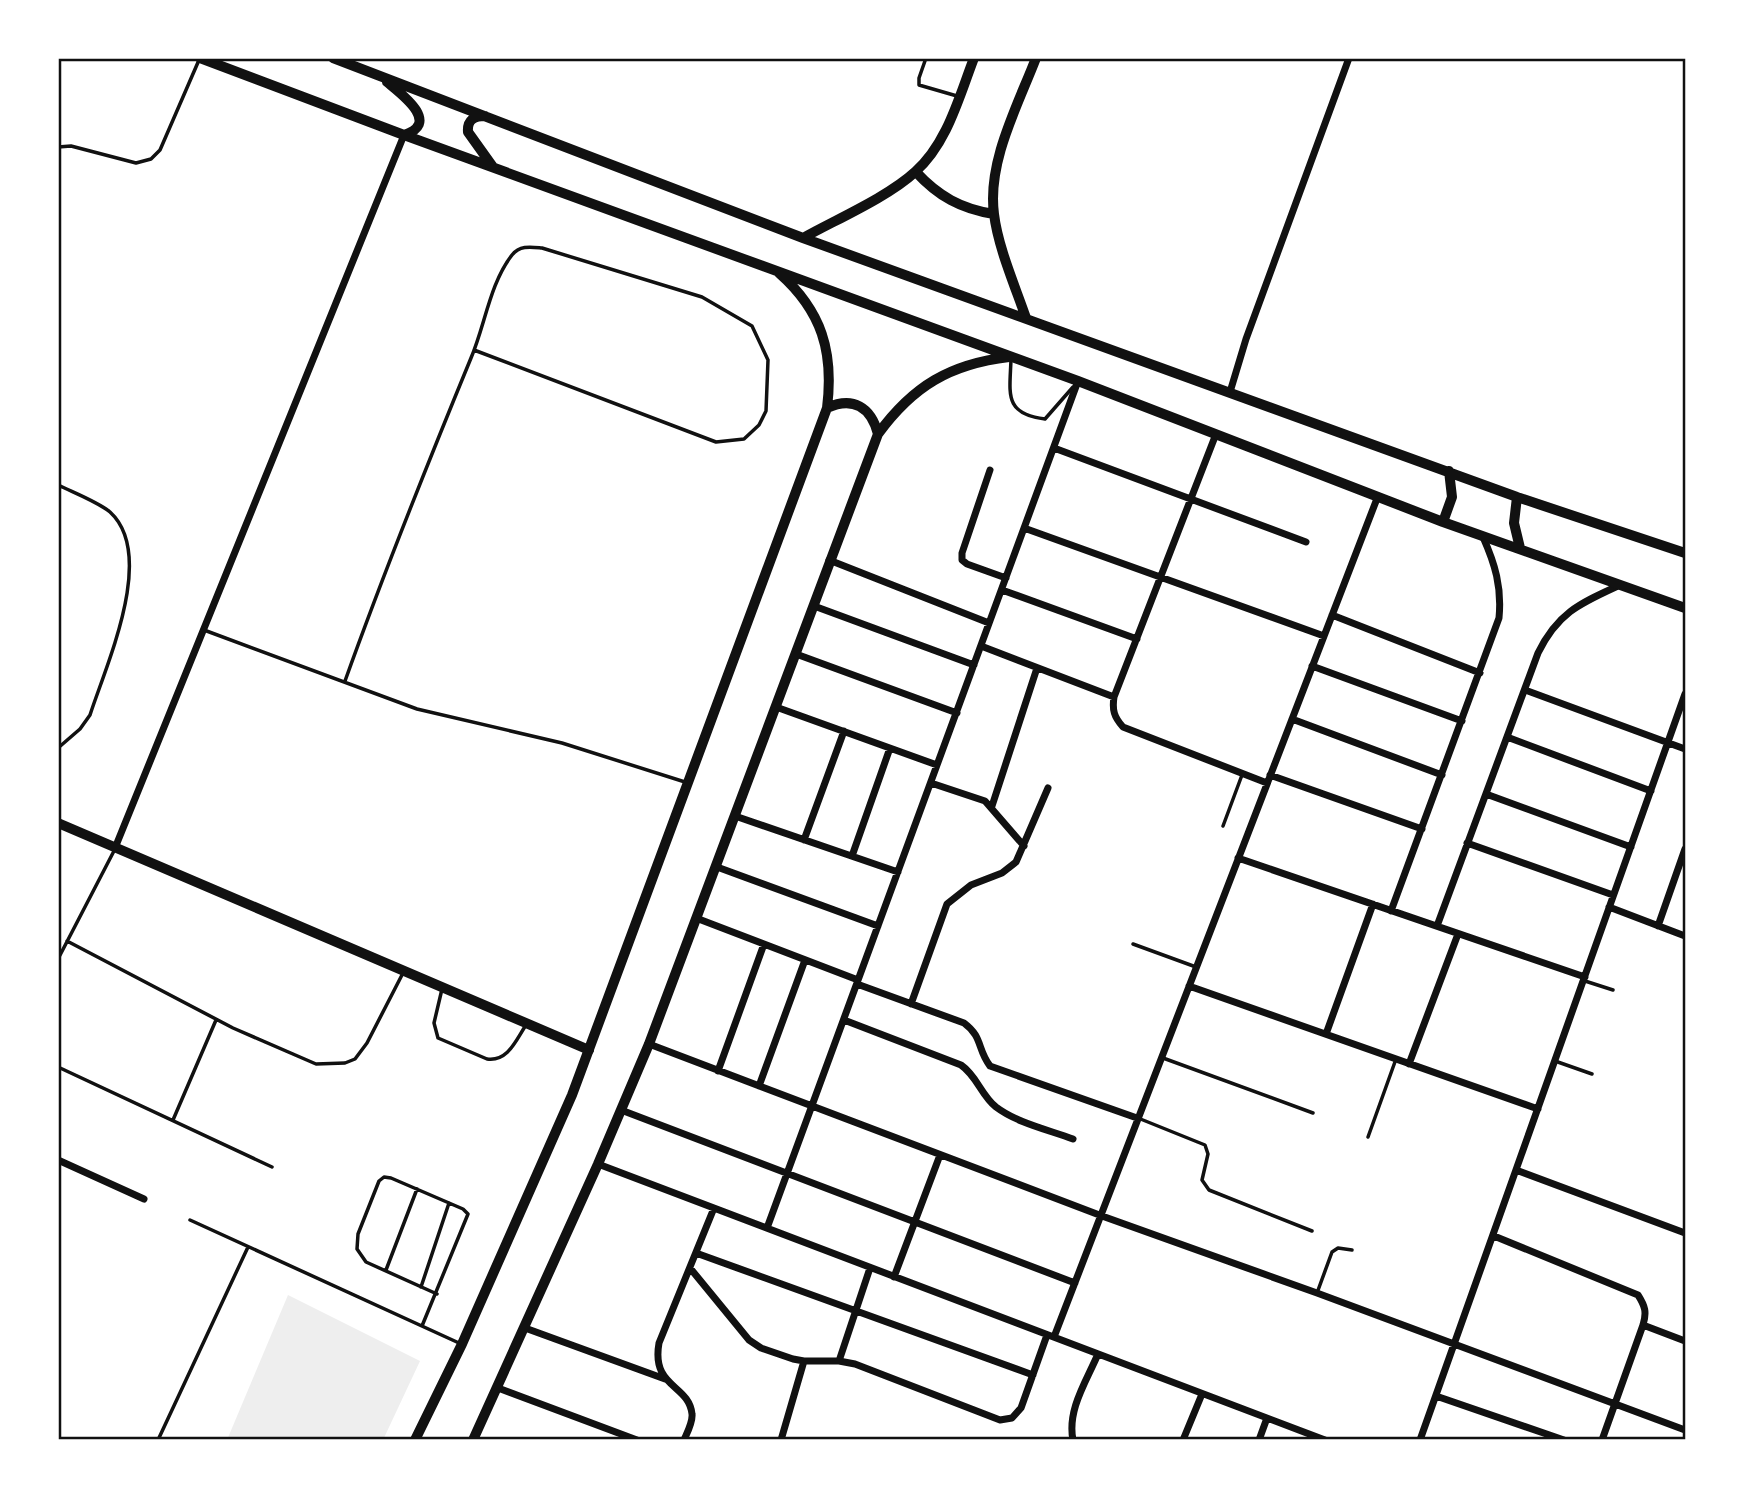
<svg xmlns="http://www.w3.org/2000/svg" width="1743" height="1498" viewBox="0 0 1743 1498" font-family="Roboto,sans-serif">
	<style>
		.green { fill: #eee }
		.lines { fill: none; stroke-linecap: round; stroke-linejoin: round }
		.service { stroke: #111; stroke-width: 3.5 }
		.minor { stroke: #111; stroke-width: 7 }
		.tertiary { stroke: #111; stroke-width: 10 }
		.secondary { stroke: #111; stroke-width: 10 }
		.neatline { fill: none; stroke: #111; stroke-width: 2.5 }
	</style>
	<rect width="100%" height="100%" fill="#fff"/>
	<path class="green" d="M288 1295 420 1361 383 1440H227Z"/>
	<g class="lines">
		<path class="service" d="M926 58 919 78V85L957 96
			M58 147 71 146 136 163 151 159 160 150 199 60
			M1011 359C1010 393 1003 414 1045 419L1073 387
			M58 485C72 492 98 502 110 512 157 555 106 665 90 715L80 729 58 748
			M204 630 417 709 562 743 685 782
			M345 681C384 572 427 465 471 358 485 325 490 283 512 255 520 245 531 247 542 248L702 297 752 326 768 360 766 411 759 425 744 439 716 442 474 350
			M1223 826 1242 775
			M67 941 233 1028 316 1064 345 1063 355 1059 367 1043 403 973
			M1133 944 1196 967
			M58 959 115 849
			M1585 981 1613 990
			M442 989 434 1023 438 1038 487 1059C508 1062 516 1040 526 1025
			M1163 1058 1313 1113
			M1555 1061 1592 1074
			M58 1067 272 1167
			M1138 1118 1205 1145 1208 1154 1202 1180 1209 1190 1312 1231
			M173 1120 216 1020
			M1368 1137 1396 1059
			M190 1220 459 1343
			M386 1270 417 1189
			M421 1287 449 1203
			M1317 1293 1332 1252 1338 1248 1352 1250
			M422 1326 468 1214 463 1209 391 1178 384 1177 379 1181 358 1234 357 1249 366 1262 437 1294
			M158 1440 248 1247"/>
		<path class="minor" d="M1230 392 1246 339 1349 58
			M1216 434 1114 697C1112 710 1114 717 1123 727L1267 783
			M1054 448 1306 542
			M990 470 962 553V560L967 564 1006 578
			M1024 528 1324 636
			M829 560 989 623
			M1002 590 1137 639
			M814 606 974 665
			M1332 615 1480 673
			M981 646 1114 697
			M796 654 957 713
			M1312 666 1462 721
			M1525 690 1685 749
			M776 707 937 765
			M1292 719 1442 775
			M1507 737 1651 791
			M1270 775 1422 829
			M931 783 985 801 1024 846
			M1486 794 1631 847
			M992 806 1037 668
			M735 816 898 872
			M804 840 844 731
			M1467 843 1613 895
			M115 848 404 135
			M852 856 890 748
			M1238 858 1585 977
			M717 867 878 926
			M1609 907 1685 936
			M1391 911 1499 618C1502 587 1495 564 1483 537
			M696 918 858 980
			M1437 926 1538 653C1558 612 1581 603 1620 585
			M1658 926 1685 849
			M857 984 964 1023C983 1037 977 1049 990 1066L1137 1118
			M1189 986 1538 1109
			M911 1004 947 904 971 885 1002 873 1016 862 1048 788
			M844 1020 961 1065C977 1076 981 1095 996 1107 1017 1123 1049 1130 1073 1139
			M1326 1034 1373 904
			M649 1044 1102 1216 1317 1293 1685 1430
			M1409 1064 1458 934
			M718 1071 764 944
			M759 1086 805 960
			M621 1110 1075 1283
			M58 1160 144 1199
			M598 1164 1325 1440
			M1516 1170 1685 1233
			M767 1228 1078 381
			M1494 1236 1638 1295C1645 1306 1647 1312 1643 1325L1602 1440
			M696 1253 1033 1375
			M690 1268 749 1340 761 1348 793 1359 804 1361H839L855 1364 1000 1420 1012 1418 1021 1408 1047 1335
			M894 1277 940 1155
			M1643 1325 1685 1341
			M525 1328 665 1379
			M1054 1337 1378 496
			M839 1361 870 1268
			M498 1388 637 1440
			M1436 1396 1564 1440
			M684 1440C687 1433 693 1422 692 1414 689 1384 651 1388 659 1343L714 1208
			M781 1440 804 1361
			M1073 1440C1067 1410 1086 1382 1098 1354
			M1183 1440 1202 1394
			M1259 1440 1267 1418
			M1420 1440 1685 694"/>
		<path class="tertiary" d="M58 823 589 1050"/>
		<path class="secondary" d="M200 58 404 135 1078 381 1443 522 1685 608
			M333 58 803 238 1517 497 1685 553
			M387 82C400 93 442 123 404 135
			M485 116C474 116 467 120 468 132L493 167
			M916 172C938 196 961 209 994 214
			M803 238C835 220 888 197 915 172 947 144 959 97 974 58
			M1026 318C1015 286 998 247 994 214 987 162 1018 105 1036 58
			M827 408C853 396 871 407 878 434
			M1517 497 1514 523 1520 548
			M1443 522 1452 497 1449 471
			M415 1440 462 1344 572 1095 827 408C834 352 822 311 779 273
			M473 1440 598 1164 649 1044 878 434C913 386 950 364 1009 357"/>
	</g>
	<rect width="1743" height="1498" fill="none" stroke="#ffffff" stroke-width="119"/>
	<rect x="60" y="60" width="1624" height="1378" class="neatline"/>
</svg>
